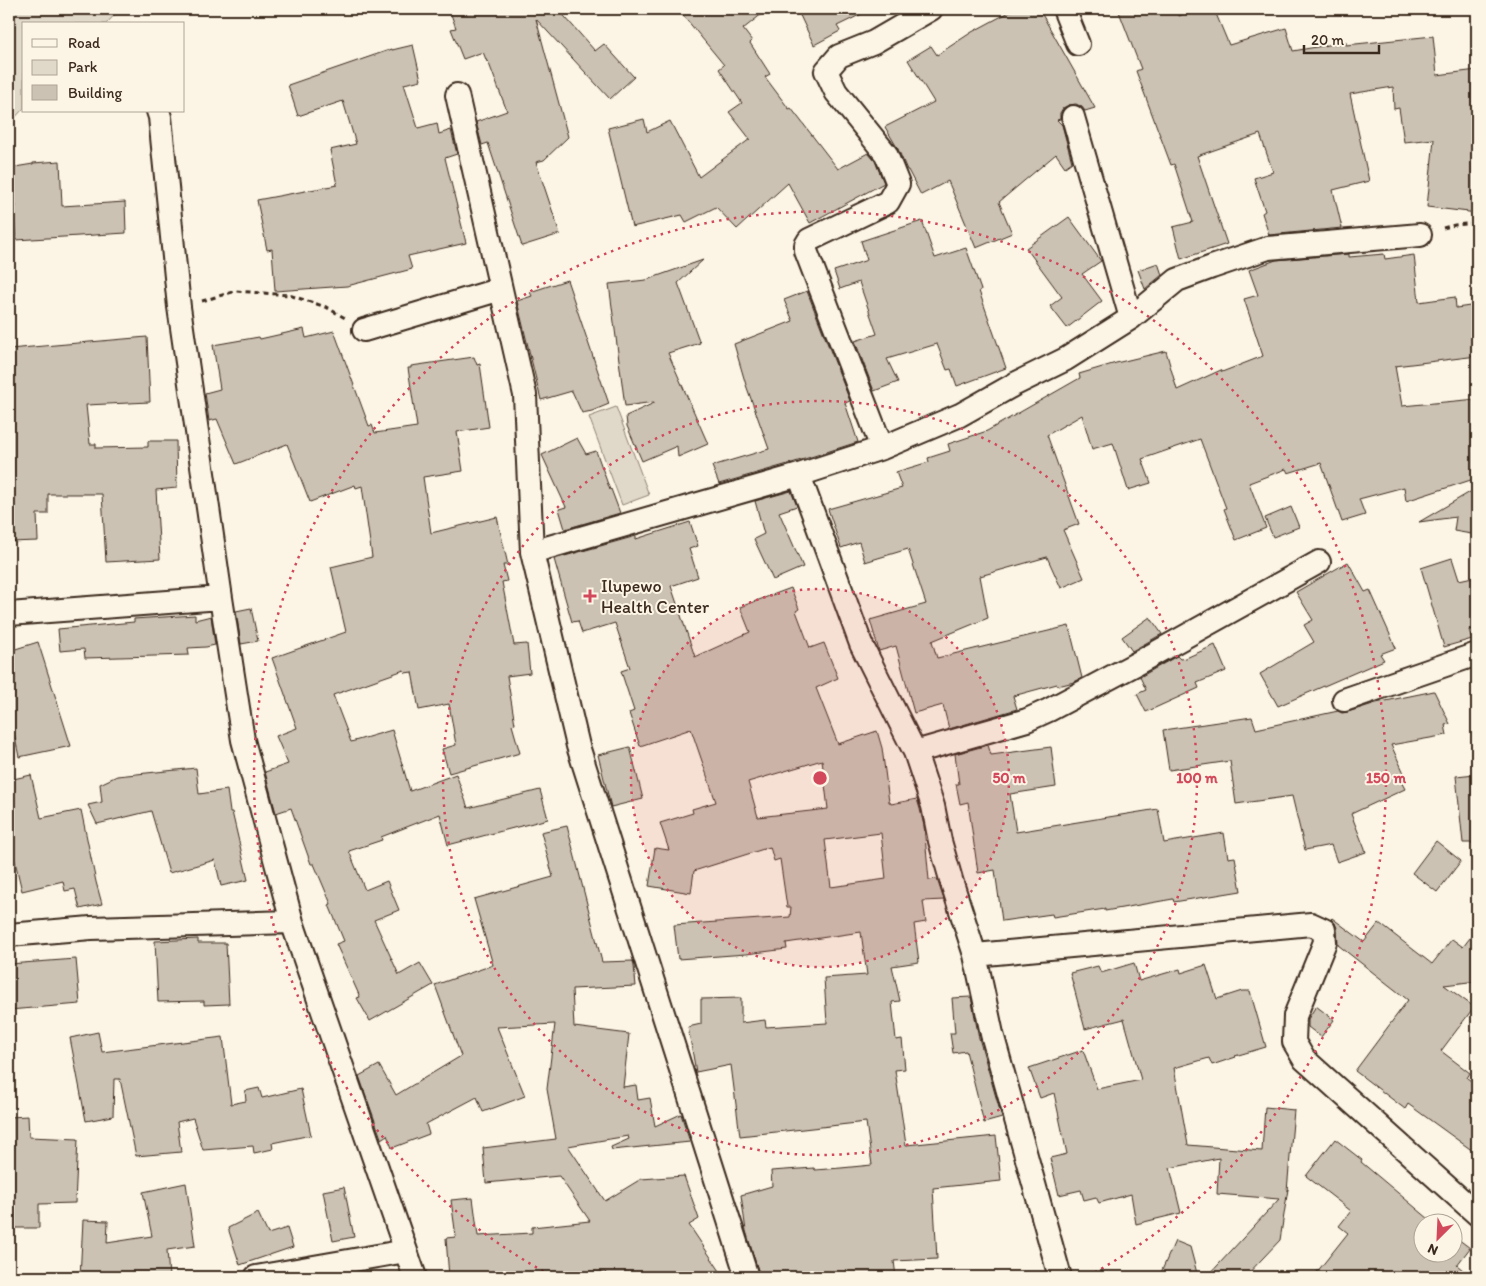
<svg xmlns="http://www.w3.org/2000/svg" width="1486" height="1286" viewBox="0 0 1486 1286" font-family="Itim,sans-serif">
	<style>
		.green { fill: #e0d8c8; stroke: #8e8173 }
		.building { fill: #ccc2b3; stroke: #3b2a1e; fill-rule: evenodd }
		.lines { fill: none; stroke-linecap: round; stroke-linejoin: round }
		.street-casing { stroke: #3b2a1e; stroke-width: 26 }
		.path { stroke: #3b2a1e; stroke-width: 3; stroke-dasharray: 5 4; stroke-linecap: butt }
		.street { stroke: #fcf5e5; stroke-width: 22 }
		.ring { fill: none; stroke: #d1495b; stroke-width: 2.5; stroke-dasharray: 2.5 5 }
		.poi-dot { fill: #d1495b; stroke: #fcf5e5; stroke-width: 2 }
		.labels { text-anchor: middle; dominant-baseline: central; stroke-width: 4; stroke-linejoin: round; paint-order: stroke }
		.poi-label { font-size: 18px; fill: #3b2a1e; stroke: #fcf5e5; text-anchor: start }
		.centre { fill: #d1495b; stroke: #fcf5e5; stroke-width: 2.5 }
		.ring-label { font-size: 15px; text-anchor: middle; font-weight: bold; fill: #d1495b; stroke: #fcf5e5; stroke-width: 4; stroke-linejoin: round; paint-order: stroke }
	</style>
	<rect width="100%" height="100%" fill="#fcf5e5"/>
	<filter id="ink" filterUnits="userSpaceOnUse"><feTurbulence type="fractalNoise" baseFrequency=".02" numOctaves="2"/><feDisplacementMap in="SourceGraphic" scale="10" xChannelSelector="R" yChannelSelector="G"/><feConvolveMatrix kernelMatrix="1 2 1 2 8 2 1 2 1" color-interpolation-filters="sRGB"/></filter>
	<g filter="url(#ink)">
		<path class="green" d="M9 9H120L106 24H24V108L9 124Z
			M616 407 649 495 622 505 589 417Z"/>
		<path class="building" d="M449 9H558L595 51 604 44 634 77 610 99 536 19 568 137 544 160 536 162 560 234 522 246 488 143 482 145 476 122 507 111 488 61 487 62 483 52 463 59 451 29 456 28Z
			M678 9H768L743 29 752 41 750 43 770 74 765 77 789 109 791 108 838 169 868 153 875 161 884 183 810 223 788 183 737 229 716 207 686 222 682 215 632 227 608 128 644 119 647 132 670 121 699 177 750 139 729 112 742 103 719 69 724 65Z
			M797 9H872L837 26 840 31 814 45Z
			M1015 9H1039L1095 108 1085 111 1082 107 1076 104 1069 105 1063 108 1060 113V119L1057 120 1062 125 1072 162 1065 167 1056 154 999 202 1012 233 976 248 948 181 921 195 908 170H907L898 149 885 127 934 102 908 60 931 46 937 55 972 32Z
			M1118 9H1176L1179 16 1196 9H1214L1229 45 1286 28 1293 51 1346 42V45L1433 36 1437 75 1477 70V101L1474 102 1477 130V213L1427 207 1434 139 1404 142 1399 108 1394 109 1393 87 1350 94 1369 181 1333 190 1342 228 1269 235 1262 213 1265 211 1254 178 1273 172 1260 134 1197 156 1227 244 1181 259 1173 227 1193 222 1174 164 1171 165 1136 71 1141 69Z
			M413 45 421 80 404 84 418 128 437 123 439 134 451 130 457 154 445 158 466 243 408 256 412 269 347 286 275 291 272 249 267 250 257 200 337 185 330 150 356 144 343 101 298 116 288 85 392 49V50Z
			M60 161 62 206 125 202 126 233 16 240 13 207H16L9 168 33 164V163Z
			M1069 217 1101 261 1082 274 1102 301 1067 328 1050 306 1062 297 1026 248Z
			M922 221 935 258 966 248 981 290 979 291 1006 368 957 386 951 369 947 370 937 344 887 359 898 382 874 391 855 341 877 334 859 282 840 289 834 271 867 260 861 241Z
			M1349 254V257L1384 254 1385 259 1414 255 1419 302 1455 297 1456 308 1477 305V356L1395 366 1402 406 1477 399V478L1406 501 1404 487 1359 499 1365 515 1342 522 1321 463 1288 473 1286 469 1249 483 1266 528 1236 540 1224 509 1226 508 1200 439 1142 459 1151 483 1128 490 1113 443 1092 449 1082 415 1047 435 1079 524 1063 530 1084 578 1061 588 1047 557 980 576 988 618 932 641 937 658 1069 626 1082 678 1074 682 1058 686 1057 684 1013 696 1017 709 949 729 943 705 914 713 896 646 879 651 870 620 926 604 908 549 865 562 859 542 841 548 828 509 902 488 896 472 929 462 928 458 950 451 948 444 987 431 1080 378 1079 374 1116 363 1166 351 1177 390 1221 370 1222 372 1263 356 1244 299 1258 295 1249 270 1276 260Z
			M703 260 678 283 700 343 668 353 708 444 678 457 677 446 642 461 627 426 626 416 654 403V402L625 406 609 284 646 280Z
			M1158 263 1162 275 1145 289 1138 270Z
			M567 280 609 404 592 411 582 413 572 391 541 400 517 301 532 296 530 292Z
			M807 291 850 401 845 403 858 442 795 462 719 484 712 466 769 449 746 385 734 344 793 321 784 300Z
			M304 329 306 338 334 331 369 426 372 425 375 433 417 427 408 368H411V366L474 357 477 365 480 364 489 427 457 432 463 471 423 477 431 533 497 517 508 565H503L507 581 502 582 514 645 527 644 530 673 507 676 515 724 512 725 520 753 449 773 442 749 456 745 449 704 419 710 412 672 405 673 404 670 333 695 351 742 392 730 410 791 456 774 468 808 540 790 548 819 448 845 440 814 381 837 382 840 349 851 365 890 387 881 399 910 374 920 399 975 420 963 433 985 370 1021 357 998 360 997 336 944 344 941 329 905 331 904 314 864H311L291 808 276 813 265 772 288 764 276 736 297 728 272 658 346 632 331 567 372 557 362 486 356 488 355 485 310 502 287 444 236 464 217 419 209 421 205 393 220 389 213 345 259 337 260 339Z
			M147 337 150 402 86 405 90 444H96V448L148 447V441H176L177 488 156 490 160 559 106 562 102 494H48V514H37L38 541 9 542V349Z
			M577 438 586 454 596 451 610 490 611 489 620 513 565 529 559 509 566 507 542 455Z
			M1477 488V535L1454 531 1456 517 1419 522Z
			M791 491 797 506 779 512 803 567 773 580 754 539 764 534 755 501Z
			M1291 507 1299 527 1273 537 1265 518Z
			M690 522 698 546 689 549 698 577 671 586 695 657 750 632 740 607 791 588 799 609 796 611 810 648 824 643 838 678 816 688 838 744 877 731 882 748 889 802H890L891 804 917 799 920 809 924 826 929 880 937 879 944 900 923 901 926 922 914 924 919 962 892 966 900 1001 892 1002 896 1040 902 1039 905 1069 895 1070 906 1145 996 1136 1001 1181 933 1188 937 1259 894 1261 896 1277H838L837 1272 781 1277H760L746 1231 741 1195 772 1186 771 1171 814 1168 815 1170 841 1168 872 1165 866 1122 740 1136 731 1065 696 1072 688 1027 701 1024V999L741 998V1023L765 1020 766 1027 827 1023 824 978 867 975 861 932 786 943 787 949 746 954 678 959 674 925 790 917 791 907H787L780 859 774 861 770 847 694 871 691 893 649 886 655 848 669 850 660 823 693 813 692 809 716 802 691 729 640 746 629 713 634 711 621 671 630 668 615 623 582 633 578 621 572 622 554 559 636 536V539ZM822 760 828 809 758 817 748 782ZM881 833 886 879 831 887 825 840Z
			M1452 558 1459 580 1477 576V628L1469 630 1472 639 1444 647 1421 568Z
			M1348 562 1365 592 1370 590 1396 648 1380 654 1384 660 1278 706 1260 674 1314 642 1304 625 1313 620 1296 592Z
			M251 608 258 641 241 644 236 611Z
			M195 615V620L211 616 215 645 206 647 188 648 189 655 85 658 84 649 60 651 58 629 134 622V619Z
			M1150 617 1162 634 1132 651 1122 637Z
			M38 642 71 746 19 757 9 709V651Z
			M1215 645 1226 671 1197 683 1199 688 1146 712 1137 694 1146 690 1140 677 1177 656 1180 659 1186 658Z
			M1434 691 1450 724 1445 725 1447 735 1391 745 1404 773 1398 776 1405 789 1351 814 1366 852 1337 862 1331 845 1305 850 1292 796 1236 804 1230 761 1169 770 1163 730 1252 717 1256 729 1338 711 1342 713 1348 712 1376 703Z
			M988 745 991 755 1051 747 1056 787 1010 794 1016 832 1158 809 1164 843 1224 833 1228 858 1235 857 1241 891 1174 902 1173 899 1105 911V909L1053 917 1052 914 1002 921 995 870 978 873 968 802 960 804 956 784H959L955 754Z
			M630 747 643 799 611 807 598 755Z
			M196 768 199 794 227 790 230 812H232L248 880 221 886 215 860 169 873 151 811 97 824 88 805 102 802 100 784 117 776Z
			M1475 774 1477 794V843H1463L1456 776Z
			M31 775 41 818 81 810 96 882 102 904 80 909 75 889 65 891 63 881 22 891 9 836V780Z
			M567 826 602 962 633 961 634 966 636 986 572 989 574 1027 629 1034 623 1087 636 1085 638 1100 650 1098 655 1126 681 1114 690 1142 612 1150 611 1147 629 1139 628 1136 568 1146 605 1201 641 1179 684 1176 699 1219 689 1225 724 1277H609L605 1272 551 1277H449L446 1238 456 1237 451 1200 473 1198 478 1236 532 1233V1227L590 1221 559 1176 486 1183 483 1148 556 1139 547 1089 555 1024 497 1027 525 1096 483 1112 477 1097 426 1124 429 1134 392 1148 387 1135 381 1139V1138L359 1076 379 1065 396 1095 461 1056 435 985 493 965 474 899 553 877 541 832Z
			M1436 841 1461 861 1437 892 1412 873Z
			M1332 918 1364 942 1379 923 1432 964 1452 939 1463 947 1477 929V981L1444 985 1474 1007 1441 1051 1470 1073 1467 1078 1477 1085V1154L1408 1104 1405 1109 1355 1071 1408 1000 1338 945 1337 928 1335 923 1331 919Z
			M198 939V943H226L229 1004 204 1005V1001L158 1002 155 941Z
			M76 959 80 1004 9 1010V964Z
			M1134 963 1139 981 1180 969 1181 973 1206 965 1217 999 1242 991H1250L1266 1047 1235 1056 1236 1057 1212 1065 1209 1058 1174 1068 1188 1145 1262 1151 1265 1107 1294 1110 1287 1191 1288 1189 1280 1240 1245 1277H1207L1279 1199 1217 1194 1219 1158 1170 1168 1181 1213 1136 1224 1131 1194 1099 1203 1096 1197 1084 1200 1081 1190 1059 1195 1050 1158 1067 1154 1054 1093 1040 1098 1029 1068 1083 1050 1097 1089 1141 1080 1124 1019 1085 1029 1070 973 1098 966 1101 973Z
			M971 997 979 1038 1002 1118 984 1123 966 1051 953 1053 950 1033H955L952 998Z
			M1316 1006 1334 1020 1321 1037 1308 1027V1019Z
			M98 1032 102 1052 223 1037 231 1104 246 1101 245 1091 259 1088 262 1098 301 1089 311 1135 272 1143 273 1149 254 1153 253 1146 203 1150 193 1118 177 1122 181 1152 136 1156 120 1079H114L113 1116 86 1121 70 1038Z
			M28 1116 29 1137 78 1139 75 1203 39 1204V1228H9V1117Z
			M1335 1139 1362 1160 1361 1162 1435 1224H1424V1254H1454V1236L1470 1248 1457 1265 1471 1277H1313L1348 1233 1339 1226 1351 1211 1306 1176Z
			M186 1183 195 1246 167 1250 169 1277H80L83 1220 108 1221 107 1243 152 1236 143 1192Z
			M344 1187 354 1237 333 1241 323 1191Z
			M258 1213 268 1234 287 1228 293 1247 240 1265 228 1228Z
			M1175 1241 1190 1247 1198 1277H1159Z"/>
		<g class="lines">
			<defs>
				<path id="street" d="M1064 9 1078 44
					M457 95 525 395 532 552 578 746 747 1277
					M158 111 160 117 179 307 221 598 243 740 292 922 415 1277
					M1073 117 1131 318
					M364 330 501 289
					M882 448 806 251V245L809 240 888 202 898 184 886 154 836 92 826 71 839 56 874 42 931 9
					M799 475 861 644 915 752 933 806 940 841 952 883 975 955 992 1034 1060 1277
					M532 552 799 475 882 448 960 415 1015 384 1066 359 1131 318 1177 280 1212 267 1268 248 1420 235
					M9 614 221 598
					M1344 700 1477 654
					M915 752 1027 720 1049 710 1134 665 1319 562
					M9 935 91 928 292 922
					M975 955 1311 924 1324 930 1325 942 1295 1016 1294 1042 1304 1059 1477 1214
					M256 1277 406 1251"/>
			</defs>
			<use href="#street" class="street-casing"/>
			<path class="path" d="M1443 228 1455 225 1477 223
				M202 301 236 291 289 295 326 307 345 318"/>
			<use href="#street" class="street"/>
		</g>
	</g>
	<circle cx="820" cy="778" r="189" fill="#d1495b" fill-opacity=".12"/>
	<g class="ring">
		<circle cx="820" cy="778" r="189"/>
		<circle cx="820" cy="778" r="377"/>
		<path d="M550 1275A566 566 0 1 1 1090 1275"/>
	</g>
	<path class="poi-dot" d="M587.5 588.5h5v5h5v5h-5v5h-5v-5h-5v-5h5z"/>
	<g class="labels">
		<g class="poi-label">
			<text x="601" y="586">Ilupewo<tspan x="601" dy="21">Health Center</tspan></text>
		</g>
	</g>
	<circle cx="820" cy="778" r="8" class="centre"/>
	<g class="ring-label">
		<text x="1009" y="783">50 m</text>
		<text x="1197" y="783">100 m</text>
		<text x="1386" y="783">150 m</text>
	</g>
	<rect width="1486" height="1286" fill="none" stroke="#fcf5e5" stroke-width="30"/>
	<rect x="15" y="15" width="1456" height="1256" fill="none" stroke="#3b2a1e" stroke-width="2" filter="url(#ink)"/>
	<rect x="22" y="22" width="162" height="90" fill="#fcf5e5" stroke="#afa495"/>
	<rect x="32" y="39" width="25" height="8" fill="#fcf5e5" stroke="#afa495"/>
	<text x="68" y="48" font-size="15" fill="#3b2a1e">Road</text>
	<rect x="32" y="60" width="25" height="15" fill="#e0d8c8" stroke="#afa495"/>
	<text x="68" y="72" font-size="15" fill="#3b2a1e">Park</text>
	<rect x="32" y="85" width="25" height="15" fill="#ccc2b3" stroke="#afa495"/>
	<text x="68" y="98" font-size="15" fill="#3b2a1e">Building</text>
	<g transform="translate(1438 1238) rotate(204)"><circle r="24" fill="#fcf5e5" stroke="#afa495"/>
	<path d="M0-4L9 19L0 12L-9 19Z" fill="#d1495b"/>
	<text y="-8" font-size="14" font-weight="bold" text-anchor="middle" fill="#3b2a1e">N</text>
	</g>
	<path d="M1304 45v8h75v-8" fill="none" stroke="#3b2a1e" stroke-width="2.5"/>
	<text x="1311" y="45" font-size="15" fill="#3b2a1e" stroke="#fcf5e5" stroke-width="4" paint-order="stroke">20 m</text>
</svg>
